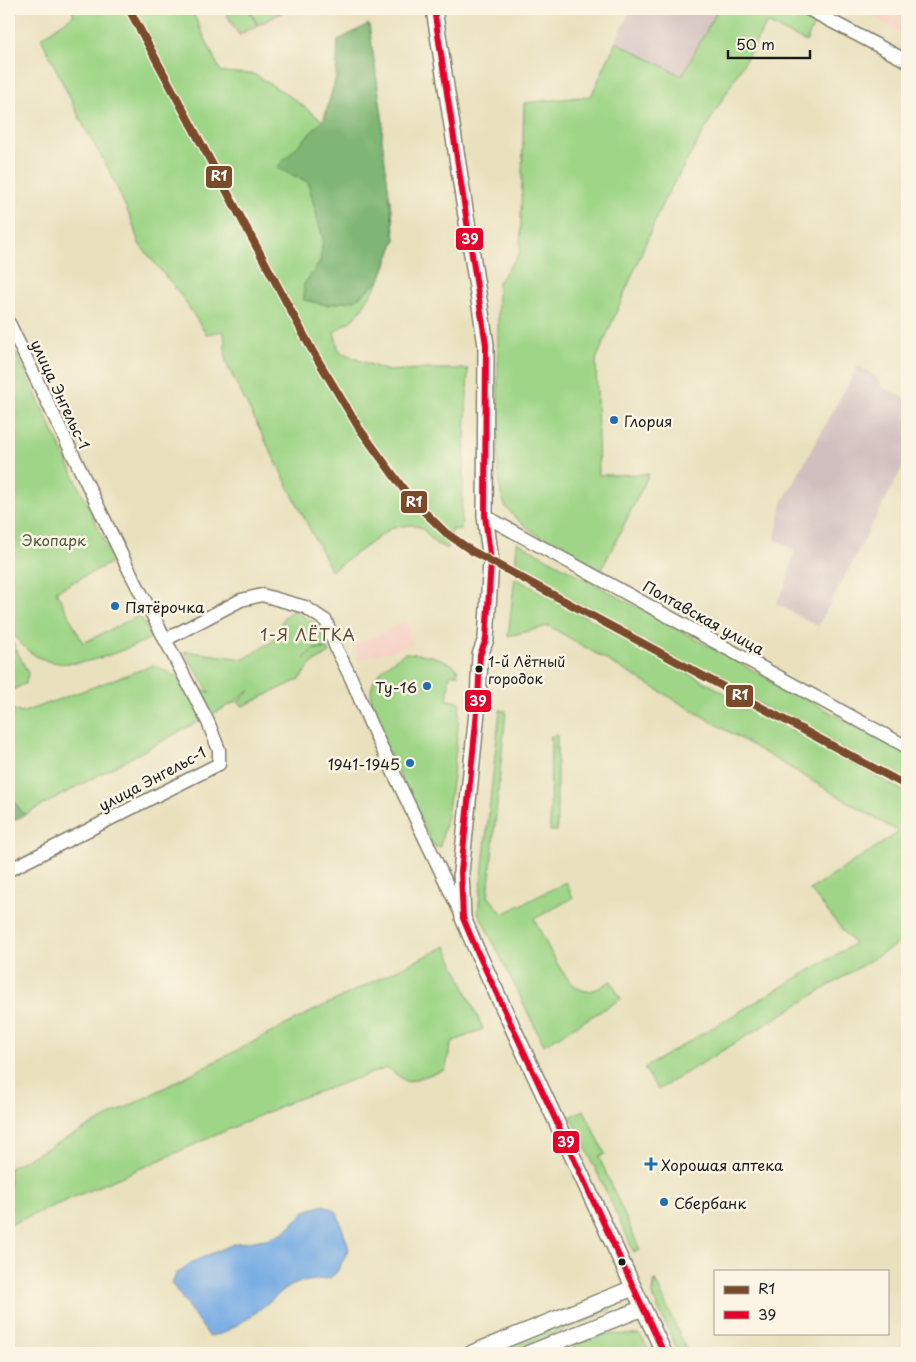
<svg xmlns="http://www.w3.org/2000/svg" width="916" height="1362" viewBox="0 0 916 1362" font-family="'Playpen Sans',sans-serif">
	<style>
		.built { fill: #f6d1c5 }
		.industrial { fill: #d1bfbf }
		.green { fill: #9fd587; stroke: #5e7852 }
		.forest { fill: #7fb674; stroke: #4e6948 }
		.water { fill: #77ace4; stroke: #4a6480 }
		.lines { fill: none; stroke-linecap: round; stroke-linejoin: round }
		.minor-casing { stroke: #827e6d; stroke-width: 15 }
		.major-casing { stroke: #827e6d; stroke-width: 18 }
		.minor { stroke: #fff; stroke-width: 12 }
		.major { stroke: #fff; stroke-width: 15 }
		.bus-1-casing { stroke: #fcf5e5; stroke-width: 10 }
		.bus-1 { stroke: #e4002b; stroke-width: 6 }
		.rail-1-casing { stroke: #fcf5e5; stroke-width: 11 }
		.rail-1 { stroke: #7a4b2a; stroke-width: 8 }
		.poi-dot { fill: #1f6fb2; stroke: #fcf5e5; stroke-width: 2 }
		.bus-dot { fill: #1c1c1c; stroke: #fcf5e5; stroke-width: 2 }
		.labels { text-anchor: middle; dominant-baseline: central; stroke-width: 5; stroke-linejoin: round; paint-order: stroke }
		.bus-label { font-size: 14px; fill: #1c1c1c; stroke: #fcf5e5; text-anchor: start }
		.street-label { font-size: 15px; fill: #1c1c1c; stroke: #fcf5e5 }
		.poi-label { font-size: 15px; fill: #1c1c1c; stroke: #fcf5e5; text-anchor: start }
		.park-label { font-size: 15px; fill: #4a5d41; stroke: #fcf5e5 }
		.neighbourhood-label { font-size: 16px; letter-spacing: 1px; fill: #5e4e38; stroke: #fcf5e5 }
		.line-badge { stroke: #fcf5e5; stroke-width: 2 }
		.badge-label { font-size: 14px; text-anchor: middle; font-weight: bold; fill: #fff }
	</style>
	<rect width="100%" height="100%" fill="#fcf5e5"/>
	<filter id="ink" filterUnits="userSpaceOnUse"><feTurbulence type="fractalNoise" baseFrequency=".02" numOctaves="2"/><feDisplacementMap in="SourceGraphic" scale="10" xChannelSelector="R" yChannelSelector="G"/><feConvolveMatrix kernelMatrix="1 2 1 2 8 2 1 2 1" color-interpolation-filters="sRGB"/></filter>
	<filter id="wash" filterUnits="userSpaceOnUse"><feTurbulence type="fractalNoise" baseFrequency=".0096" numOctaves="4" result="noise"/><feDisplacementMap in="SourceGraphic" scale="20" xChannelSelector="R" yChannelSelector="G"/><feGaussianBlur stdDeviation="1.12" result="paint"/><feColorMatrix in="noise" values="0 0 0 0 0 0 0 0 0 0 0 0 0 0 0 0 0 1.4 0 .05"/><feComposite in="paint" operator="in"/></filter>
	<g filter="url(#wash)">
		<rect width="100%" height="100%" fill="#e9e1be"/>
		<path class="built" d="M222 9H294L238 40Z
			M859 9H899L890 26Z
			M901 9H907V37L890 28Z
			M406 619 411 645 359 660 355 645 389 630Z"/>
		<path class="industrial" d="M631 9H718L682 76 616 42Z
			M858 366 875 375 882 387 907 399V459L818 626 776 604 786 584 794 551 775 539 782 503Z"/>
		<path class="green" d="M71 9H191L221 72 254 74 288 95 334 129 391 200 395 240 380 280 356 317 334 332 339 351 361 361 388 371 419 369H468L461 530 452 529 447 549 435 543 422 528 412 525 393 527 331 571 226 363 224 331 206 334 181 295 139 244 131 219 109 170 81 121 41 38 74 15Z
			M224 9H248L257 25 239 35Z
			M249 9H288L258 25Z
			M718 9H789L815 22 806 42 767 23 664 200 596 360 599 475 649 474 601 571C577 558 517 528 505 505 500 494 499 482 498 471V282L520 253 524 103 591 96 616 42 682 76Z
			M9 338 114 561 56 591 83 643 140 615 151 638C103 659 41 688 9 626Z
			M517 542 907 754V785L515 571Z
			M515 578 907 793V938L658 1090 644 1068 854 944 810 890 899 832 549 626 508 636Z
			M293 610 319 626 327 648 313 649 304 659 313 650 327 649 330 653 311 664 300 679 243 706 238 702 250 691 246 692 235 702 24 815 9 794V707L21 713 154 665 210 693 184 651 244 659 273 641 284 617Z
			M9 635 28 673 26 683 9 692Z
			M405 653C424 654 441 656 457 668L458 674 450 675 447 700 460 702C456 751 452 799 440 847L433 846 377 727C365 685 369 676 405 653Z
			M500 710 506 711 488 896 503 914 566 882 573 898 534 919C545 938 563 987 586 991 594 992 604 985 611 981L621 999 544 1045 478 912Z
			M557 735V831H550L551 736Z
			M446 946 483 1029 452 1042 445 1070 407 1082 387 1068 292 1101 160 1160 9 1225V1168L309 1013Z
			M584 1110 605 1154 599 1157 640 1250 634 1252 571 1116Z
			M655 1280 688 1353H679L652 1295Z
			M611 1309 591 1319 505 1353H486L589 1312Z
			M607 1334 640 1335 651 1353H576L573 1346 595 1337Z"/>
		<path class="forest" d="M369 24 383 122 382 139 395 240 380 280 355 300 327 305 304 300V284L320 262 323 239 308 182 276 168 324 119 336 77 338 40Z
			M9 794 24 815 9 823Z"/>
		<path class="water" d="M324 1205 337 1212 349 1249 337 1272 330 1278 301 1282 286 1288 249 1318 221 1334 209 1336 172 1284 176 1274 192 1262 236 1243 248 1242 266 1239 284 1232 305 1211Z"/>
	</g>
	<g filter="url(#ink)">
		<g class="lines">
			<defs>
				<path id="minor" d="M808 9 907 61
					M9 323 127 566 208 722 219 750V764L9 870
					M485 516 907 747
					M165 640 241 600 262 595 305 607 326 621 336 648 352 680 370 723 462 916"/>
				<path id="major" d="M434 9 486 345 485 516 491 561 486 639 480 655 478 702 461 872 463 918 477 951 664 1353
					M472 1353 633 1288
					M529 1353 643 1308"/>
			</defs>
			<use href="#minor" class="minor-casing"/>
			<use href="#major" class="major-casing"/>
			<use href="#minor" class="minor"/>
			<use href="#major" class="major"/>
			<defs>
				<path id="bus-1" d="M434 9 486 345 485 516 491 561 486 639 480 655 478 702 461 872 463 918 477 951 664 1353"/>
			</defs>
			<use href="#bus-1" class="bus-1-casing"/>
			<use href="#bus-1" class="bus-1"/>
			<defs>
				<path id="rail-1" d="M129 9 313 352 359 428 410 498 446 533 472 551 907 786"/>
			</defs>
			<use href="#rail-1" class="rail-1-casing"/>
			<use href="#rail-1" class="rail-1"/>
		</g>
	</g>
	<g class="poi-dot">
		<circle cx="614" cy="420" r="5"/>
		<circle cx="115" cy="606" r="5"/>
		<circle cx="427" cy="686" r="5"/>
		<circle cx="410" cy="763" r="5"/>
		<path d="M648.5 1156.5h5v5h5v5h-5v5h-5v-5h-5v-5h5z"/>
		<circle cx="664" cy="1202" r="5"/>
	</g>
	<g class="bus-dot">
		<circle cx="479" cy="669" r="4.5"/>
		<circle cx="622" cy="1262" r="4.5"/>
	</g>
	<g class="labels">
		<g class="bus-label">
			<text x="488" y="661">1-й Лётный<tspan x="488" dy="17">городок</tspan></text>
		</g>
		<g class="street-label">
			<text transform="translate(61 394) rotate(65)">улица Энгельс-1</text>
			<text transform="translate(704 617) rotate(29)">Полтавская улица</text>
			<text transform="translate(152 778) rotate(-28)">улица Энгельс-1</text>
		</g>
		<g class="poi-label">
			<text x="624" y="420">Глория</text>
			<text x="125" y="606">Пятёрочка</text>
			<text x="417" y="686" text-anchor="end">Ту-16</text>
			<text x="400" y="763" text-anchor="end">1941-1945</text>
			<text x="661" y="1164">Хорошая аптека</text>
			<text x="674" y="1202">Сбербанк</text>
		</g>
		<g class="park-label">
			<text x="54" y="539">Экопарк</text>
		</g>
		<g class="neighbourhood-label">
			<text x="308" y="634">1-Я ЛЁТКА</text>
		</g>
	</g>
	<g class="line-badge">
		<rect x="205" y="165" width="28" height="24" rx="5" fill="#7a4b2a"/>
		<rect x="455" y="227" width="29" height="24" rx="5" fill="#e4002b"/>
		<rect x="400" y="490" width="28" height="24" rx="5" fill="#7a4b2a"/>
		<rect x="725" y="684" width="29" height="24" rx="5" fill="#7a4b2a"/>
		<rect x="464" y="689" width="28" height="24" rx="5" fill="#e4002b"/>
		<rect x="552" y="1130" width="28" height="24" rx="5" fill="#e4002b"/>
	</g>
	<g class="badge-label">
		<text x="219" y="181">R1</text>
		<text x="470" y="244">39</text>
		<text x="414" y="507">R1</text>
		<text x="740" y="700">R1</text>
		<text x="478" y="706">39</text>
		<text x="566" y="1147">39</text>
	</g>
	<rect width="916" height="1362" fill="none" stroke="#fcf5e5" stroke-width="30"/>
	<rect x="714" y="1270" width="175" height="65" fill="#fcf5e5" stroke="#a29e95"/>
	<rect x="724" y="1286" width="25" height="8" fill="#7a4b2a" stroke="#a29e95"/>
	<text x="758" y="1294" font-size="15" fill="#1c1c1c">R1</text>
	<rect x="724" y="1311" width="25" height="8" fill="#e4002b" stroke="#a29e95"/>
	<text x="758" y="1320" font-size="15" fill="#1c1c1c">39</text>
	<path d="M728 50v8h82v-8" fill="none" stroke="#1c1c1c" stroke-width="2.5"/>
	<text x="736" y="50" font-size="15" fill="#1c1c1c" stroke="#fcf5e5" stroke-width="4" paint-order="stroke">50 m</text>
</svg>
